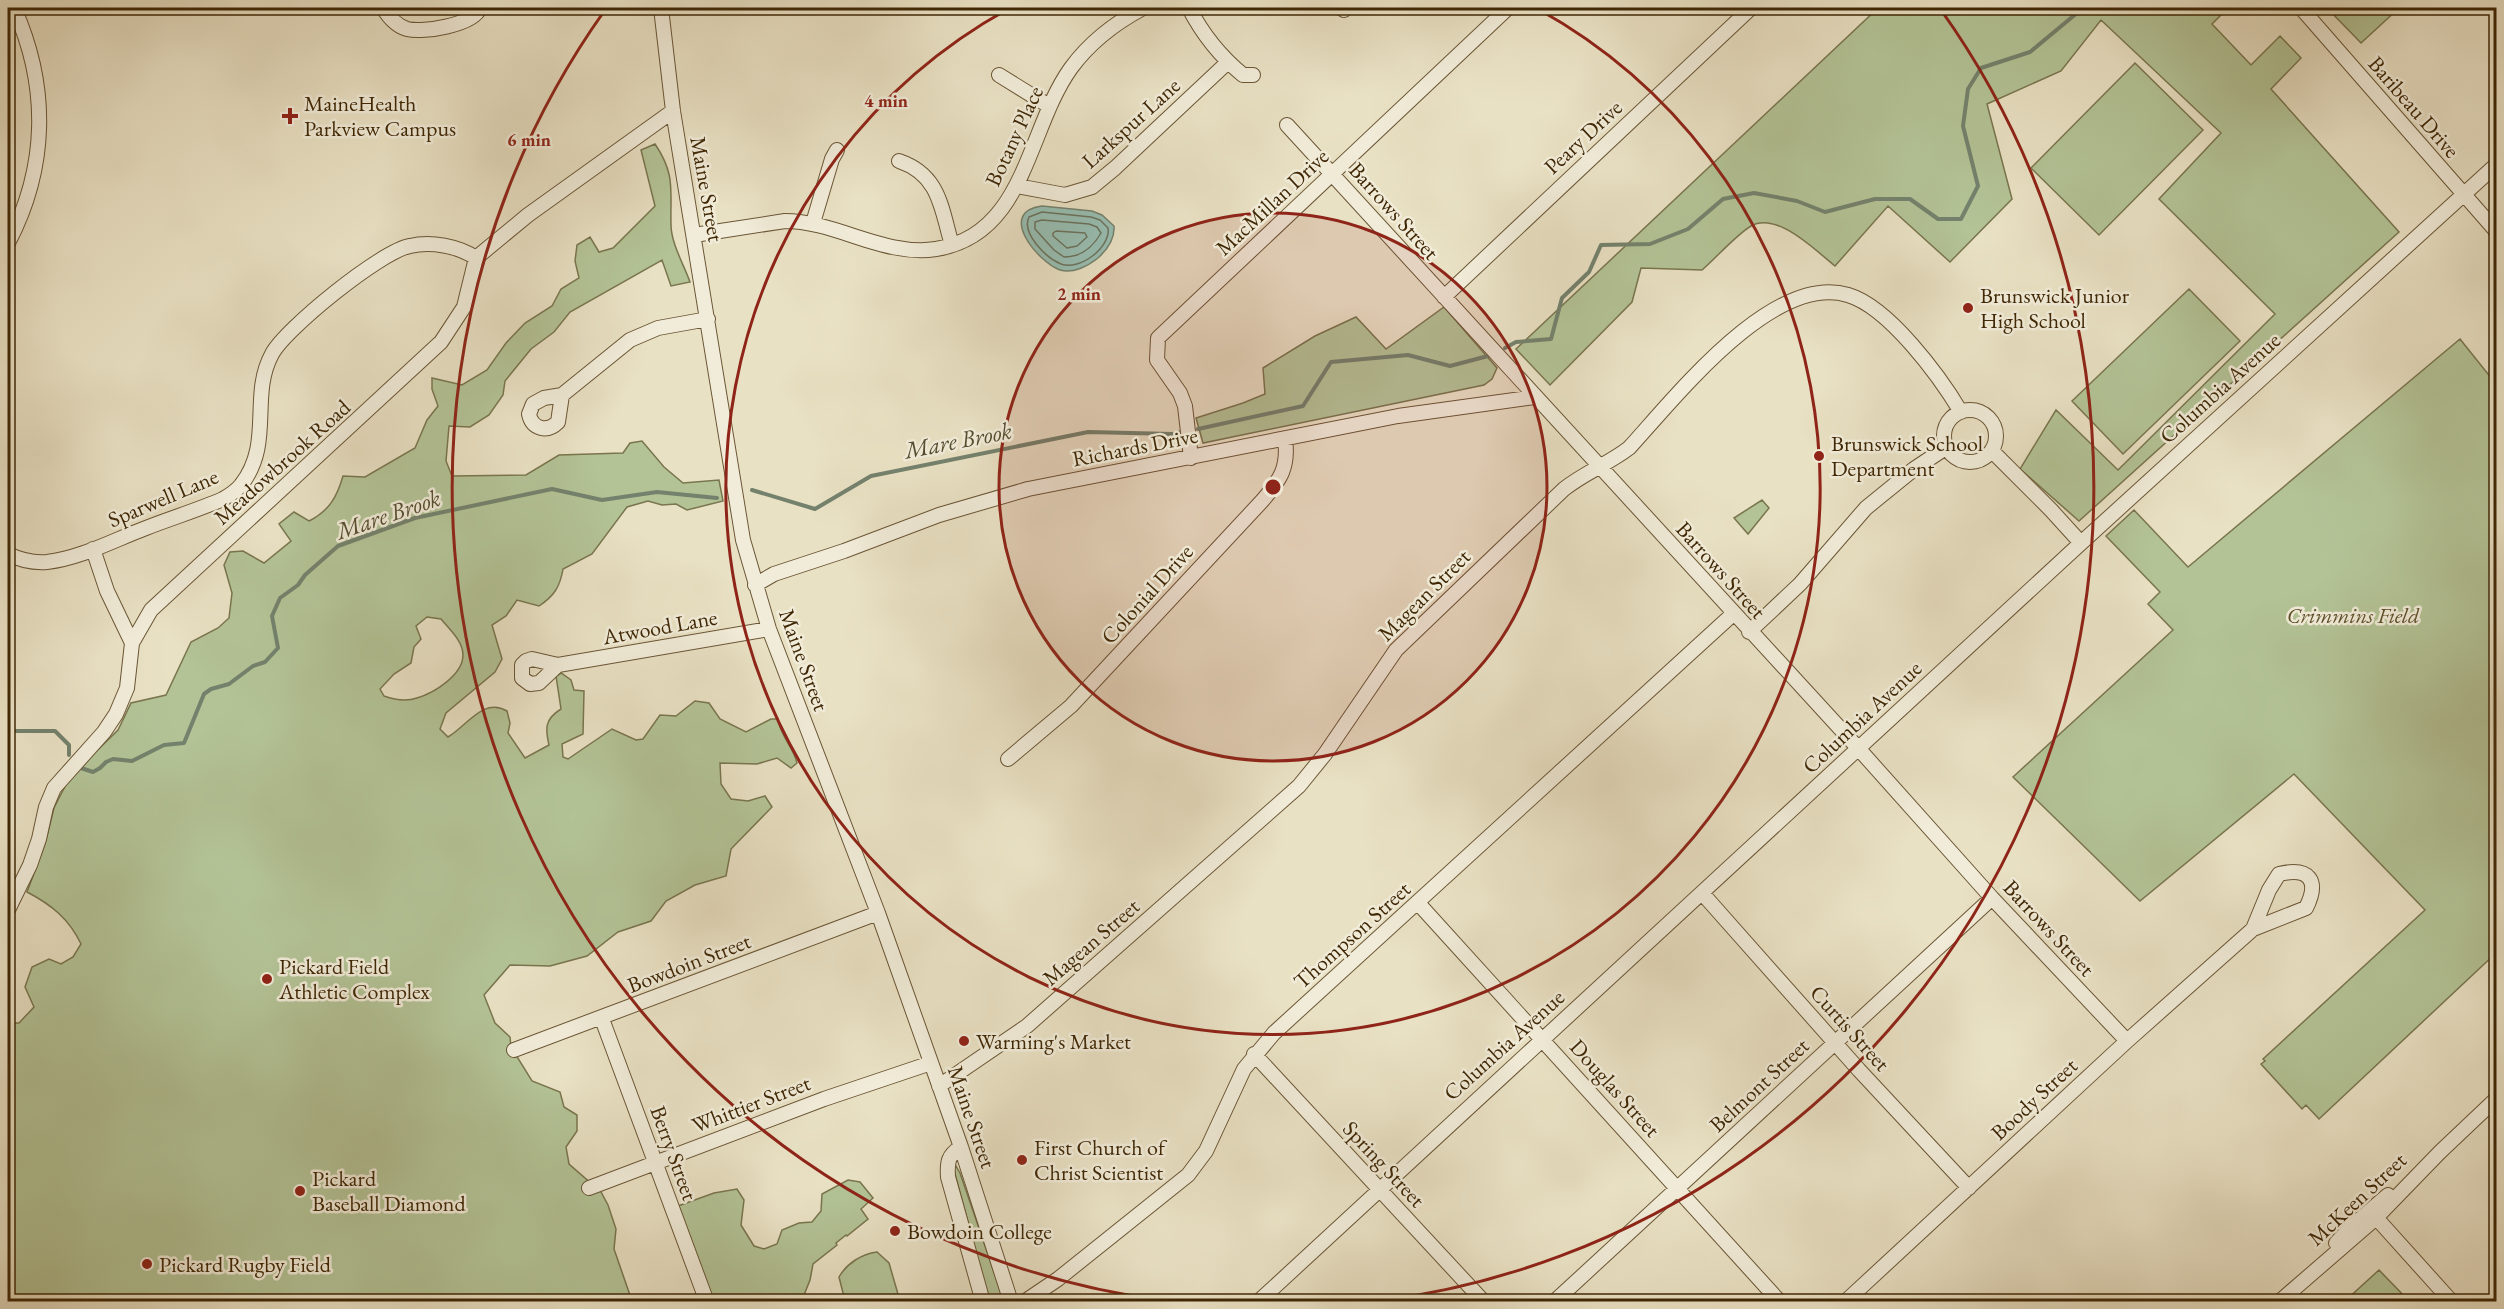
<svg xmlns="http://www.w3.org/2000/svg" width="2504" height="1309" viewBox="0 0 2504 1309" font-family="'EB Garamond',serif">
	<style>
		.green { fill: #b3c396; stroke: #79754e; stroke-width: 1.5; fill-rule: evenodd }
		.water { fill: #97beb3; stroke: #74826d; stroke-width: 1.5 }
		.lines { fill: none; stroke-linecap: round; stroke-linejoin: round }
		.shore { stroke: #6b725c; stroke-width: 1.5 }
		.stream { stroke: #74826d; stroke-width: 4 }
		.minor-casing { stroke: #6a5635; stroke-width: 16 }
		.minor { stroke: #f1ecd9; stroke-width: 14 }
		.ring { fill: none; stroke: #8f2418; stroke-width: 3 }
		.poi-dot { fill: #8f2418; stroke: #f1ecd9; stroke-width: 2 }
		.labels { text-anchor: middle; dominant-baseline: central; stroke-width: 5; stroke-linejoin: round; paint-order: stroke }
		.poi-label { font-size: 22px; fill: #3f2705; stroke: #f1ecd9; text-anchor: start }
		.street-label { font-size: 22px; fill: #3f2705; stroke: #f1ecd9 }
		.park-label { font-size: 22px; font-style: italic; fill: #5c4e29; stroke: #f1ecd9 }
		.water-label { font-size: 24px; font-style: italic; fill: #554d30; stroke: #f1ecd9 }
		.centre { fill: #8f2418; stroke: #f1ecd9; stroke-width: 3 }
		.ring-label { font-size: 18px; text-anchor: middle; font-weight: bold; fill: #8f2418; stroke: #f1ecd9; stroke-width: 5; stroke-linejoin: round; paint-order: stroke }
	</style>
	<rect width="100%" height="100%" fill="#e9e1c4"/>
	<filter id="stains"><feTurbulence type="fractalNoise" baseFrequency=".00333" numOctaves="4"/><feColorMatrix values="0 0 0 0 .2 0 0 0 0 .09 0 0 0 0 .02 0 0 0 .5 -.17"/></filter>
	<radialGradient id="worn" r=".72"><stop offset=".6" stop-color="#630" stop-opacity="0"/><stop offset="1" stop-color="#630" stop-opacity=".3"/></radialGradient>
	<path class="green" d="M1878 8H2228L2212 24 2251 65 2280 36 2301 58 2271 89 2399 232 2079 521 2020 469 2056 410 2118 470 2275 314 2159 199 2221 133 2101 20 2061 71 1987 104 2012 199 1950 262 1888 206 1835 266C1816 251 1777 211 1751 226 1736 235 1716 258 1702 270L1641 268 1632 302 1550 385 1516 349Z
		M2327 8H2399L2361 43Z
		M2135 63 2203 130 2099 235 2031 168Z
		M655 144C676 175 670 191 671 225 671 243 684 265 690 282L671 286 662 260 570 312 554 332 531 349 505 381 503 395 489 415 470 427 449 426 446 461 452 476 526 475 559 455 623 453 630 443 642 441 664 467 683 483 719 480 723 501 687 510 676 504 662 505 648 501 627 507 592 554 563 569C560 587 554 596 539 606L517 600 506 616 492 625 502 659 495 672 446 713 440 729 448 737C467 726 483 697 507 711L510 723 508 733 525 758 549 745C545 728 545 719 561 709L556 676 561 673 571 680 574 690 584 691 583 734 562 744 563 757 568 759 612 729 636 740 643 739 660 715 676 716 695 701 709 703 720 719 746 732 771 719H778C780 736 793 746 797 763L791 768 777 758 757 764 720 763 721 784 731 799 748 801 765 796 772 807 731 849 726 876 695 885 666 901 651 921 618 932 587 956 550 966 510 965 484 995 495 1023 510 1037 511 1047 532 1081 560 1092 564 1107 577 1115V1131L566 1147 569 1164 601 1192 608 1205 616 1229 614 1249 632 1301H8V1023H19L34 1007 25 987 32 967 49 959 61 964 73 957 81 944C69 919 52 905 27 892L45 844 54 808 61 794 71 776 118 730 131 703 166 695 191 642 218 628 229 618 232 593 224 565 230 552 243 551 264 563 291 541 279 524 294 512 309 521C329 511 337 497 343 476L365 477 415 448 427 420 438 406 432 389V378L462 385 487 370 506 343 525 323 552 306 561 289 579 278 575 261 577 245 590 237 599 252 613 248 655 206 641 150ZM427 617 441 619C449 629 463 641 463 655 463 675 434 693 417 698 406 702 395 700 384 696L380 689 394 674 411 663 414 647 421 639 416 626Z
		M2189 289 2240 341 2123 454 2072 401Z
		M1444 307 1497 368 1492 379 1484 385 1203 443 1196 418 1243 403 1265 394 1263 368 1315 336 1356 317 1386 349Z
		M2460 339 2496 384V930L2494 933 2496 937V953L2319 1119 2306 1105 2302 1109 2261 1064 2265 1061 2263 1059 2425 910 2294 774 2140 901 2013 777 2173 630 2148 604 2160 592 2106 536 2134 510 2188 567Z
		M1762 500 1769 508 1748 534 1734 518Z
		M956 1166 960 1173 1004 1301H989L954 1170Z
		M848 1180 860 1182 873 1198 861 1209 868 1219 847 1236 846 1235 836 1243 837 1245 813 1264 810 1280 802 1300 708 1301 678 1206 714 1193 737 1189 744 1200 741 1225 754 1246 764 1249 777 1244 782 1230 799 1223 812 1222 821 1211 822 1194Z
		M877 1252 889 1263 900 1301H845L839 1277C847 1263 862 1254 877 1252Z
		M2379 1270 2409 1301H2345Z"/>
	<path class="water" d="M1042 206 1092 211 1102 215 1114 226C1115 239 1108 249 1098 258 1088 266 1073 274 1060 270 1038 262 996 212 1042 206Z"/>
	<g class="lines">
		<path class="shore" d="M1042 212 1091 217 1100 220 1108 228C1111 247 1080 271 1061 264 1046 258 1021 233 1029 217Z
			M1042 220 1089 224 1097 227 1101 233C1093 247 1081 257 1064 257L1054 250 1035 229V222Z
			M1056 231 1085 233 1087 237 1077 246 1067 248 1053 236V233Z"/>
		<path class="stream" d="M1505 348 1516 342 1551 339 1562 298 1589 272 1601 245 1650 244 1688 229 1723 199 1754 193 1797 201 1825 212 1875 199H1910L1938 219H1961L1978 186 1963 126 1968 89 1981 68 2030 52 2083 8
			M1198 429 1303 406 1331 362 1408 355 1450 366 1488 356
			M752 490 815 509 871 476 1088 432 1173 434 1182 432
			M8 731H55L69 745V755
			M81 768 93 772 100 768 106 762 113 759 132 761 164 745 184 743 204 694 211 689 229 684 253 666 265 662 278 648 272 616 280 598 298 585 305 575 338 546 415 518 552 489 602 500 657 492 717 498"/>
		<defs>
			<path id="minor" d="M383 8C389 17 396 26 407 29 424 33 473 25 480 8
				M661 8 673 111 743 540 769 629 878 913 961 1147 1011 1302
				M1189 8C1202 33 1221 57 1243 75H1253
				M1341 8 1344 10
				M2301 8 2496 231
				M999 75 1049 106
				M1287 125 1858 748 1992 898 2127 1041
				M899 161C940 175 941 208 952 245
				M1017 186 1065 195 1092 187 1115 168 1228 62
				M813 223 832 159 837 150
				M694 235 785 221C836 221 884 257 936 249 1026 235 1027 129 1071 68 1090 42 1115 23 1143 8
				M8 243C48 167 49 86 14 8
				M1444 297 1751 8
				M562 395 630 340 658 328 708 319
				M562 395 558 422C547 433 532 429 529 414L533 404 544 398Z
				M1944 436a26 26 0 1 1 52 0a26 26 0 1 1-52 0Z
				M1992 451 2051 510 2081 543
				M1191 458 1185 406 1180 393 1157 360 1158 338 1508 8
				M93 549 107 591 132 643
				M8 554C20 560 33 563 47 562 81 558 114 540 146 528 171 518 198 510 223 499 230 495 236 491 241 485 274 443 249 396 272 354 285 329 381 251 410 246 431 241 458 246 476 258
				M755 585 774 574 844 551 939 515 1028 489 1398 416 1535 397
				M1749 632 1800 584 1866 508 1914 469 1947 447
				M532 659 558 665 539 683 530 684 522 678V665L526 661Z
				M558 665 769 629
				M1008 759 1071 706 1262 501C1280 480 1289 468 1285 439
				M1702 893 1859 1070 1969 1188
				M1418 903 1780 1302
				M8 910 30 865 39 839 46 807 54 788 104 732 116 714 127 688 132 643 151 610 441 342 464 307 476 258 528 215 673 111
				M602 1019 707 1302
				M514 1050 878 913
				M1254 1054 1484 1302
				M939 1086 1027 1026 1299 786 1325 754 1396 650 1564 489C1584 473 1608 464 1629 448 1675 398 1773 272 1848 295 1889 307 1940 377 1961 412
				M961 1147C948 1155 947 1162 948 1177L983 1302
				M589 1188 824 1099 931 1063
				M2371 1212 2452 1302
				M2336 1243 2353 1225 2388 1195
				M1024 1302 1058 1279 1188 1175 1206 1151 1244 1069 1274 1033 1733 614
				M1258 1302 2081 543 2496 165
				M1554 1302 1992 898
				M1845 1302 2127 1041 2253 929 2306 908C2320 880 2309 867 2279 874L2269 890 2253 929
				M2279 1302 2376 1218 2440 1152 2496 1099"/>
		</defs>
		<use href="#minor" class="minor-casing"/>
		<use href="#minor" class="minor"/>
	</g>
	<circle cx="1273" cy="487" r="274" fill="#8f2418" fill-opacity=".12"/>
	<g class="ring">
		<circle cx="1273" cy="487" r="274"/>
		<path d="M1538 9A547 547 0 1 1 1008 9"/>
		<path d="M1166 1301A821 821 0 0 1 605 10M1941 10A821 821 0 0 1 1380 1301"/>
	</g>
	<g class="poi-dot">
		<path d="M287 107h6v6h6v6h-6v6h-6v-6h-6v-6h6z"/>
		<circle cx="1968" cy="308" r="6"/>
		<circle cx="1819" cy="456" r="6"/>
		<circle cx="267" cy="979" r="6"/>
		<circle cx="964" cy="1041" r="6"/>
		<circle cx="1022" cy="1160" r="6"/>
		<circle cx="300" cy="1191" r="6"/>
		<circle cx="895" cy="1231" r="6"/>
		<circle cx="147" cy="1264" r="6"/>
	</g>
	<g class="labels">
		<g class="poi-label">
			<text x="304" y="103">MaineHealth<tspan x="304" dy="25">Parkview Campus</tspan></text>
			<text x="1980" y="295">Brunswick Junior<tspan x="1980" dy="25">High School</tspan></text>
			<text x="1831" y="443">Brunswick School<tspan x="1831" dy="25">Department</tspan></text>
			<text x="279" y="966">Pickard Field<tspan x="279" dy="25">Athletic Complex</tspan></text>
			<text x="976" y="1041">Warming's Market</text>
			<text x="1034" y="1147">First Church of<tspan x="1034" dy="25">Christ Scientist</tspan></text>
			<text x="312" y="1178">Pickard<tspan x="312" dy="25">Baseball Diamond</tspan></text>
			<text x="907" y="1231">Bowdoin College</text>
			<text x="159" y="1264">Pickard Rugby Field</text>
		</g>
		<g class="street-label">
			<text transform="translate(2414 107) rotate(49)">Baribeau Drive</text>
			<text transform="translate(1131 123) rotate(-42)">Larkspur Lane</text>
			<text transform="translate(1014 136) rotate(-65)">Botany Place</text>
			<text transform="translate(1583 137) rotate(-43)">Peary Drive</text>
			<text transform="translate(707 189) rotate(80)">Maine Street</text>
			<text transform="translate(1272 202) rotate(-43)">MacMillan Drive</text>
			<text transform="translate(1394 211) rotate(48)">Barrows Street</text>
			<text transform="translate(2220 388) rotate(-42)">Columbia Avenue</text>
			<text transform="translate(1135 447) rotate(-11)">Richards Drive</text>
			<text transform="translate(282 462) rotate(-42)">Meadowbrook Road</text>
			<text transform="translate(163 498) rotate(-23)">Sparwell Lane</text>
			<text transform="translate(1721 570) rotate(48)">Barrows Street</text>
			<text transform="translate(1147 594) rotate(-48)">Colonial Drive</text>
			<text transform="translate(1424 595) rotate(-45)">Magean Street</text>
			<text transform="translate(660 627) rotate(-10)">Atwood Lane</text>
			<text transform="translate(804 660) rotate(70)">Maine Street</text>
			<text transform="translate(1862 717) rotate(-43)">Columbia Avenue</text>
			<text transform="translate(2049 928) rotate(47)">Barrows Street</text>
			<text transform="translate(1352 935) rotate(-42)">Thompson Street</text>
			<text transform="translate(1091 942) rotate(-41)">Magean Street</text>
			<text transform="translate(689 963) rotate(-21)">Bowdoin Street</text>
			<text transform="translate(1850 1028) rotate(48)">Curtis Street</text>
			<text transform="translate(1504 1045) rotate(-42)">Columbia Avenue</text>
			<text transform="translate(1759 1085) rotate(-43)">Belmont Street</text>
			<text transform="translate(1615 1088) rotate(48)">Douglas Street</text>
			<text transform="translate(2034 1099) rotate(-43)">Boody Street</text>
			<text transform="translate(751 1104) rotate(-21)">Whittier Street</text>
			<text transform="translate(972 1117) rotate(71)">Maine Street</text>
			<text transform="translate(674 1153) rotate(70)">Berry Street</text>
			<text transform="translate(1384 1164) rotate(47)">Spring Street</text>
			<text transform="translate(2357 1199) rotate(-43)">McKeen Street</text>
		</g>
		<g class="park-label">
			<text x="2353" y="615">Crimmins Field</text>
		</g>
		<g class="water-label">
			<text transform="translate(958 440) rotate(-11)">Mare Brook</text>
			<text transform="translate(388 514) rotate(-19)">Mare Brook</text>
		</g>
	</g>
	<circle cx="1273" cy="487" r="9" class="centre"/>
	<g class="ring-label">
		<text x="886" y="107">4 min</text>
		<text x="529" y="146">6 min</text>
		<text x="1079" y="300">2 min</text>
	</g>
	<rect width="2504" height="1309" fill="none" stroke="#e9e1c4" stroke-width="30"/>
	<rect x="9" y="9" width="2486" height="1291" fill="none" stroke="#3f2705" stroke-width="3"/>
	<rect x="15" y="15" width="2474" height="1279" fill="none" stroke="#3f2705" stroke-width="1.5"/>
	<rect width="100%" height="100%" filter="url(#stains)"/>
	<rect width="100%" height="100%" fill="url(#worn)"/>
</svg>
